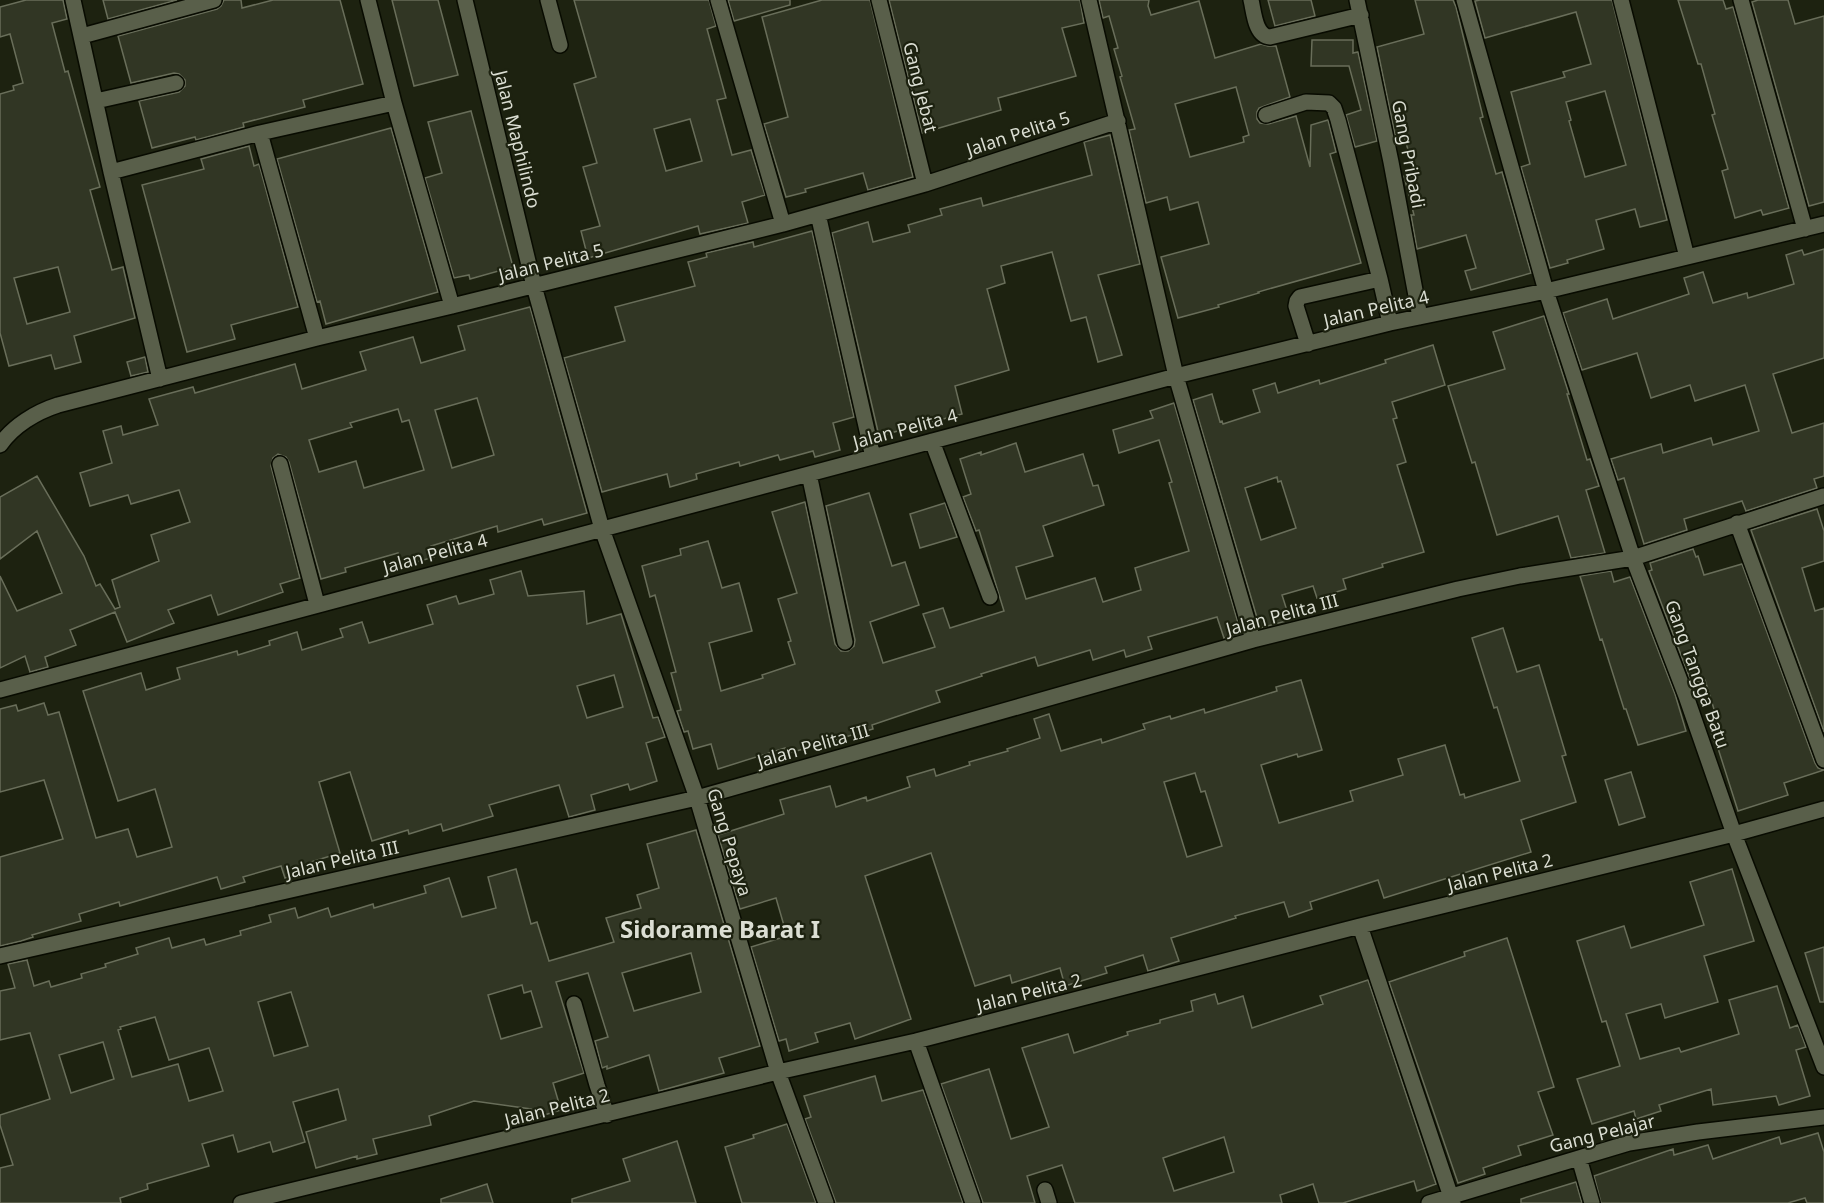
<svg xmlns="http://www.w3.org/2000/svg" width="1824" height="1203" viewBox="0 0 1824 1203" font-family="'Noto Sans',sans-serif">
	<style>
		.building { fill: #313624; stroke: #696e5a; stroke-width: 1.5; fill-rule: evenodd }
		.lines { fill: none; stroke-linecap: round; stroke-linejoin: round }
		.minor-casing { stroke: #080b00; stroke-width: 18 }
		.minor { stroke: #595f4a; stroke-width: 15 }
		.labels { text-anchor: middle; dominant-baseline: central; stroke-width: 4.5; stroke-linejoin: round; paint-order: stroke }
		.street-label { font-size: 18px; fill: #dbded3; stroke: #1d2210 }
		.district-label { font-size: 24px; font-weight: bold; fill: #dbded3; stroke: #1d2210 }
	</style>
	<rect width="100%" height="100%" fill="#1d2210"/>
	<path class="building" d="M26 0H63L67 19 52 23 65 72 68 71 100 187 90 190 112 270 123 267 135 318 74 336 81 362 55 369 51 355 9 366 0 333V94L14 90 13 86 23 83 10 34 0 37V7ZM58 267 70 312 27 324 14 278Z
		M103 0H177L108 19Z
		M224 0H241L242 8 273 0H340L363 84 303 100 305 107 243 123 244 127 196 140 195 137 152 148 139 101 179 92 185 86V80L179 74 174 73 131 83 118 36 217 9 221 6Z
		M392 0H438L458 75 414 86Z
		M574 0H709L716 26 707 29 726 98 717 100 732 155 751 150 765 195 742 202 748 223 700 234 698 226 588 258 581 231 600 226 583 167 597 163 574 84 596 77ZM690 119 702 161 666 171 654 129Z
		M728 0H790V5L734 21Z
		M822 0H870L913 177 868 190 863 173 805 189 806 192 786 197 764 124 788 117 762 17Z
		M889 0H1080L1084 23 1062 28 1076 76 998 98 1001 110 922 133Z
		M1099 0H1149L1148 6 1151 15 1199 1 1215 58 1261 44 1268 46H1276L1290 97 1259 108 1257 112V119L1260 123 1268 124 1296 116 1310 167 1311 125 1328 120 1336 152 1330 154 1361 263 1258 292 1259 293 1218 305 1219 307 1178 318 1161 257 1209 244 1198 202 1170 210 1167 197 1146 203 1129 130 1135 129 1120 77 1122 76 1114 49 1118 48 1109 16 1103 18ZM1236 87 1249 135 1243 137 1244 142 1190 157 1175 104Z
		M1268 0H1311L1315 16 1275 26Z
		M1415 0H1453L1456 7 1483 117 1480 118 1496 174 1502 172 1531 273 1471 290 1465 271 1476 268 1466 235 1417 249 1411 215H1414L1404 176 1415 173 1403 133 1395 135 1377 47 1424 34Z
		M1480 0H1612L1667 220 1640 227 1635 209 1596 220 1604 249 1567 260 1568 263 1550 268 1521 167 1530 164 1511 92 1565 77 1563 72 1591 64 1576 12 1485 38 1475 1ZM1605 91 1626 165 1585 177 1569 121 1571 120 1566 102Z
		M1678 0H1723L1726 9 1733 7 1789 208 1763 215 1761 210 1735 218 1722 171 1728 169 1712 115 1715 114 1701 64H1698Z
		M1758 0H1788L1795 24 1824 16V202L1809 206 1752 2Z
		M1312 40H1353V53L1358 52 1377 141 1355 147 1346 115 1361 110 1349 66H1311Z
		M471 111 513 267 470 279 469 275 454 278 425 178 442 173 428 122Z
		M391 128 438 292 326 324 320 301 317 302 277 159Z
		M1110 135 1140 264 1098 275 1122 355 1098 362 1086 317 1071 321 1052 252 1001 266 1005 283 987 289 1009 370 955 386 962 414 879 436 832 233 868 222 873 242 910 232 908 225 942 215 940 209 981 198 983 206 1092 175 1084 142Z
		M249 146 254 166 259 164 298 307 231 325 235 339 187 352 142 185 204 169 201 159Z
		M812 231 854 417 833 423 840 450 815 457 813 451 780 460 778 455 740 466 739 462 696 474 697 479 670 487 667 474 602 492 564 358 625 341 615 307 695 286 688 262 707 257 706 253 753 242 754 247Z
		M1824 249V358L1773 374 1792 433 1824 423V476L1814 479 1817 488 1746 511 1742 501 1684 519 1687 530 1644 544 1624 478 1618 480 1611 459 1661 444 1663 453 1711 438 1713 445 1759 431 1745 385 1695 401 1690 385 1651 398 1637 353 1582 370 1563 313 1607 299 1613 319 1689 294 1684 278 1703 272 1713 303 1747 293 1748 298 1794 284 1786 255 1802 250 1804 255Z
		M530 307 587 513 544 525 542 519 498 532 497 526 431 546 434 557 402 566 398 553 345 568 346 572 321 579 289 462 286 457 278 454 273 458 271 466 300 578 280 584 283 592 218 615 211 595 168 610 174 623 127 642 115 612 70 630 76 645 45 657 48 667 30 672 25 656 0 668V576L17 611 62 593 37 531 0 559V497L37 476 84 556 96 586 100 584 115 609 120 607 112 580 159 561 151 535 190 522 179 490 131 504 128 495 90 506 80 473 112 463 103 431 121 426 123 435 158 425 149 399 193 387 195 393 295 364 302 389 366 370 360 352 413 337 421 363 465 350 458 326ZM477 398 494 455 452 468 435 410ZM398 409 402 422 409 420 424 470 364 488 356 461 319 472 309 440 352 427 350 423Z
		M1544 316 1569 394H1567L1587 460 1590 459 1599 486 1586 490 1605 553 1571 558 1558 516 1497 535 1475 462 1472 463 1448 386 1505 369 1493 332Z
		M1433 345 1445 385 1392 402 1397 418 1393 419 1406 462 1397 465 1424 552 1382 564 1383 567 1343 579 1346 589 1317 598 1313 586 1282 595 1290 620 1260 628 1193 400 1212 394 1220 422 1222 421 1223 424 1260 412 1253 390 1275 383 1278 393 1319 380 1320 384 1386 363 1385 360ZM1277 477 1278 482 1281 481 1296 528 1261 540 1245 488Z
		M145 357 148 372 131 376 127 362Z
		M1174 403 1241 633 1224 638 1217 617 1148 637 1152 649 1126 657 1124 650 1093 660 1090 650 1038 666 1035 657 981 674 982 676 936 691 940 702 872 725 873 729 786 754 785 748 718 769 711 744 693 749 688 731 684 732 677 711 681 710 671 673 676 672 655 595 650 597 642 566 681 555 680 549 708 541 722 588 739 583 752 631 709 643 721 691 763 678 762 675 795 664 788 642 791 641 778 599 797 593 772 512 805 502 835 644 841 651H848L854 646 855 640 826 506 869 493 892 566 905 562 919 605 870 622 883 663 935 647 923 614 943 608 950 628 1004 611 979 530 976 531 963 497 971 494 960 459 981 452V455L1016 443 1025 472 1083 454 1093 486 1098 485 1104 505 1043 526 1053 556 1016 567 1026 599 1095 578 1103 602 1141 590 1135 568 1189 551 1169 483 1172 482 1159 440 1119 453 1113 430 1153 418 1150 411Z
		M945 503 957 537 920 548 910 514Z
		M1817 509 1824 531V561L1802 568 1815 611 1824 608V732L1751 530Z
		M1693 549 1696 557 1698 556 1704 575 1742 564 1815 763 1818 768 1824 770 1784 783 1788 795 1738 811 1716 742H1714L1708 722 1717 719 1705 680 1692 684 1649 571 1652 570 1650 563Z
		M521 571 528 596 584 591 587 624 621 614 653 718 658 717 665 737 646 743 657 781 630 790 628 784 591 795 595 810 569 817 559 785 489 805 493 816 443 831 441 824 409 834 408 830 372 841 350 772 319 782 340 853 311 862 314 870 285 878 281 866 243 877 245 882 221 889 217 877 120 906 119 902 79 914 81 921 32 935 33 937 21 941 0 946V857L63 839 44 780 0 792V709L16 705 18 711 44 703 48 715 59 712 96 838 128 829 137 857 172 847 155 789 118 801 83 691 141 673 146 690 180 679 177 668 237 651 238 655 270 645 269 641 297 632 302 650 343 637 340 629 362 622 369 643 433 624 427 605 456 596 459 604 494 594 490 580ZM614 675 623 707 587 718 577 686Z
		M1611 571 1614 582 1630 577 1675 694 1686 731 1638 745 1626 709H1624L1602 639 1600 640 1580 576Z
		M1503 628 1517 672 1539 665 1566 755 1562 756 1576 802 1521 820 1531 852 1384 898 1378 880 1310 902 1312 909 1289 917 1284 902 1235 916 1236 918 1171 938 1179 961 1148 971 1143 955 1105 967 1107 973 1065 986 1060 968 1012 983 1010 975 975 986 931 853 865 876 911 1019 855 1039 850 1023 815 1033 818 1042 789 1051 786 1039 779 1041 751 947 787 936 776 898 740 909 718 835 784 814 780 800 830 786 836 807 866 797 867 801 910 787 907 777 934 769 936 776 970 765 969 762 1008 751 1007 749 1040 738 1034 719 1049 714 1061 751 1101 739 1102 743 1145 729 1143 724 1170 716 1171 719 1204 709 1205 713 1277 691 1276 687 1301 680 1322 750 1298 757 1297 754 1261 765 1279 823 1353 801 1350 791 1403 775 1398 759 1445 745 1460 795 1464 794 1465 798 1520 781 1497 707 1494 708 1472 638ZM1195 773 1201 792 1205 791 1222 846 1187 857 1164 782Z
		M1631 772 1645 817 1619 825 1605 780Z
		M696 830 760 1046 719 1058 724 1073 659 1091 649 1055 607 1069V1066L602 1068 595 1041 608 1037 588 973 556 982 584 1073 553 1083 561 1110 534 1118 531 1109 474 1101 429 1116 431 1125 373 1139 377 1154 357 1159V1156L316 1168 306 1132 346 1120 338 1089 293 1102 305 1142 273 1152 270 1142 238 1152 233 1135 202 1144 209 1166 147 1184 148 1189 120 1198 121 1203H0V1168L13 1165 0 1125V1115L50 1099 30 1033 0 1040V991L15 988 8 964 27 960 34 986 49 981 51 987 82 978 81 974 106 967 105 964 138 954 136 948 169 938 172 948 204 939 206 945 241 935 240 931 271 922 269 915 295 908 298 918 328 908 331 917 373 904 374 908 426 893 424 886 449 878 462 917 496 908 488 877 516 869 531 924 537 922 549 961 614 942 606 918 641 908 637 895 659 888 647 844ZM691 953 701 992 634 1011 622 973ZM522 985 524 993 531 991 542 1027 501 1039 488 995ZM291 992 308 1046 274 1056 258 1002ZM155 1017 169 1060 209 1048 223 1091 189 1101 178 1064 132 1077 118 1030 121 1029 120 1027ZM103 1042 114 1079 71 1093 59 1055Z
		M1732 869 1754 941 1704 956 1718 1002 1665 1018 1661 1004 1626 1014 1640 1059 1679 1048 1681 1052 1739 1034 1729 1000 1777 986 1790 1028 1798 1025 1806 1047 1796 1050 1810 1096 1779 1105 1776 1096 1713 1105 1711 1089 1659 1105 1661 1111 1636 1119 1634 1111 1592 1124 1577 1079 1620 1066 1606 1021 1602 1022 1577 941 1624 926 1631 948 1704 925 1690 882Z
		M1507 938 1554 1087 1538 1092 1553 1135 1518 1146 1521 1155 1483 1168 1485 1174 1458 1183 1389 982 1465 956 1464 952Z
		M1824 947V1002H1820L1805 953Z
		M1368 980 1436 1184 1417 1191 1414 1181 1343 1203H1319L1313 1184 1280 1195 1282 1203H1075L1062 1165 1027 1176 1035 1203H983L941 1084 989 1069 1011 1139 1049 1127 1022 1048 1068 1034 1074 1053 1128 1035 1127 1032 1160 1023V1020L1193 1011 1191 1001 1215 994 1218 1004 1243 996 1252 1028 1323 1004 1320 996ZM1224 1137 1234 1172 1174 1191 1163 1158Z
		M875 1076 882 1101 923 1090 963 1203H836L805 1119 811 1117 804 1096Z
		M787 1124 816 1203H742L725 1147 754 1138 753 1135Z
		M1818 1133 1824 1152V1203H1807L1805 1198 1788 1203H1601L1594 1176 1673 1149 1674 1155 1708 1145 1713 1159 1779 1137 1781 1144Z
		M677 1141 696 1203H572V1199L630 1181 623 1159Z
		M1576 1182 1582 1203H1521V1199Z
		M487 1184 493 1203H441V1199Z"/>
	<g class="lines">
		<defs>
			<path id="minor" d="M73 0 111 172 160 379
				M368 0 394 103 452 306
				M465 0 534 286 602 529 697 798 778 1072 826 1203
				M548 0 560 45
				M718 0 783 224
				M879 0 925 184
				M1089 0 1176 376 1253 640
				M1251 0C1254 12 1255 36 1270 37L1361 15
				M1357 0 1391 162 1420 317
				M1464 0 1546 291 1633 558 1686 696 1734 834 1824 1067
				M1621 0 1687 257
				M1741 0 1805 229
				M82 36 214 0
				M96 101 176 83
				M1266 115 1306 102 1329 103 1334 108 1338 120 1380 279
				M260 133 317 338
				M111 172 260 133 394 103
				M818 214 873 457
				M1308 344 1296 306 1297 301 1300 297 1380 279 1390 323
				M932 441 990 597
				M0 445C13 426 36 412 58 405L317 338 452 306 783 224 925 184 1118 121
				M280 464 317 604
				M809 474 845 642
				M1737 523 1824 760
				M0 690 1176 376 1390 323 1546 291 1824 224
				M1360 926 1453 1203
				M0 956 697 798 1253 640 1458 589 1520 576 1633 558 1824 496
				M574 1004 597 1085 607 1115
				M916 1041 973 1203
				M1579 1158 1592 1203
				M1045 1190 1049 1203
				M241 1203 778 1072 916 1041 1360 926 1734 834 1824 809
				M1429 1203 1629 1143 1698 1132 1824 1117"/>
		</defs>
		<use href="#minor" class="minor-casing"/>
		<use href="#minor" class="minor"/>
	</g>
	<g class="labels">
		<g class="street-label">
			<text transform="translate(921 87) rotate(76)">Gang Jebat</text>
			<text transform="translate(1018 133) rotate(-18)">Jalan Pelita 5</text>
			<text transform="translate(518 139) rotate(76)">Jalan Maphilindo</text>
			<text transform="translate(1409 154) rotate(79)">Gang Pribadi</text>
			<text transform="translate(551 262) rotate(-14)">Jalan Pelita 5</text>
			<text transform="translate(1376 308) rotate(-13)">Jalan Pelita 4</text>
			<text transform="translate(905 428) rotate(-15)">Jalan Pelita 4</text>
			<text transform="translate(435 553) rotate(-15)">Jalan Pelita 4</text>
			<text transform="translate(1282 614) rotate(-15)">Jalan Pelita III</text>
			<text transform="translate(1698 674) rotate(70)">Gang Tangga Batu</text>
			<text transform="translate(813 745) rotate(-16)">Jalan Pelita III</text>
			<text transform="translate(730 842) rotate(73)">Gang Pepaya</text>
			<text transform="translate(342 859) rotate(-13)">Jalan Pelita III</text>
			<text transform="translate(1500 872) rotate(-14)">Jalan Pelita 2</text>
			<text transform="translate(1029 992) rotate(-14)">Jalan Pelita 2</text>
			<text transform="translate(557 1107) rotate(-14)">Jalan Pelita 2</text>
			<text transform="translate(1602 1133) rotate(-14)">Gang Pelajar</text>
		</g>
		<g class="district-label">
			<text x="720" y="928">Sidorame Barat I</text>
		</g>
	</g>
</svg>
